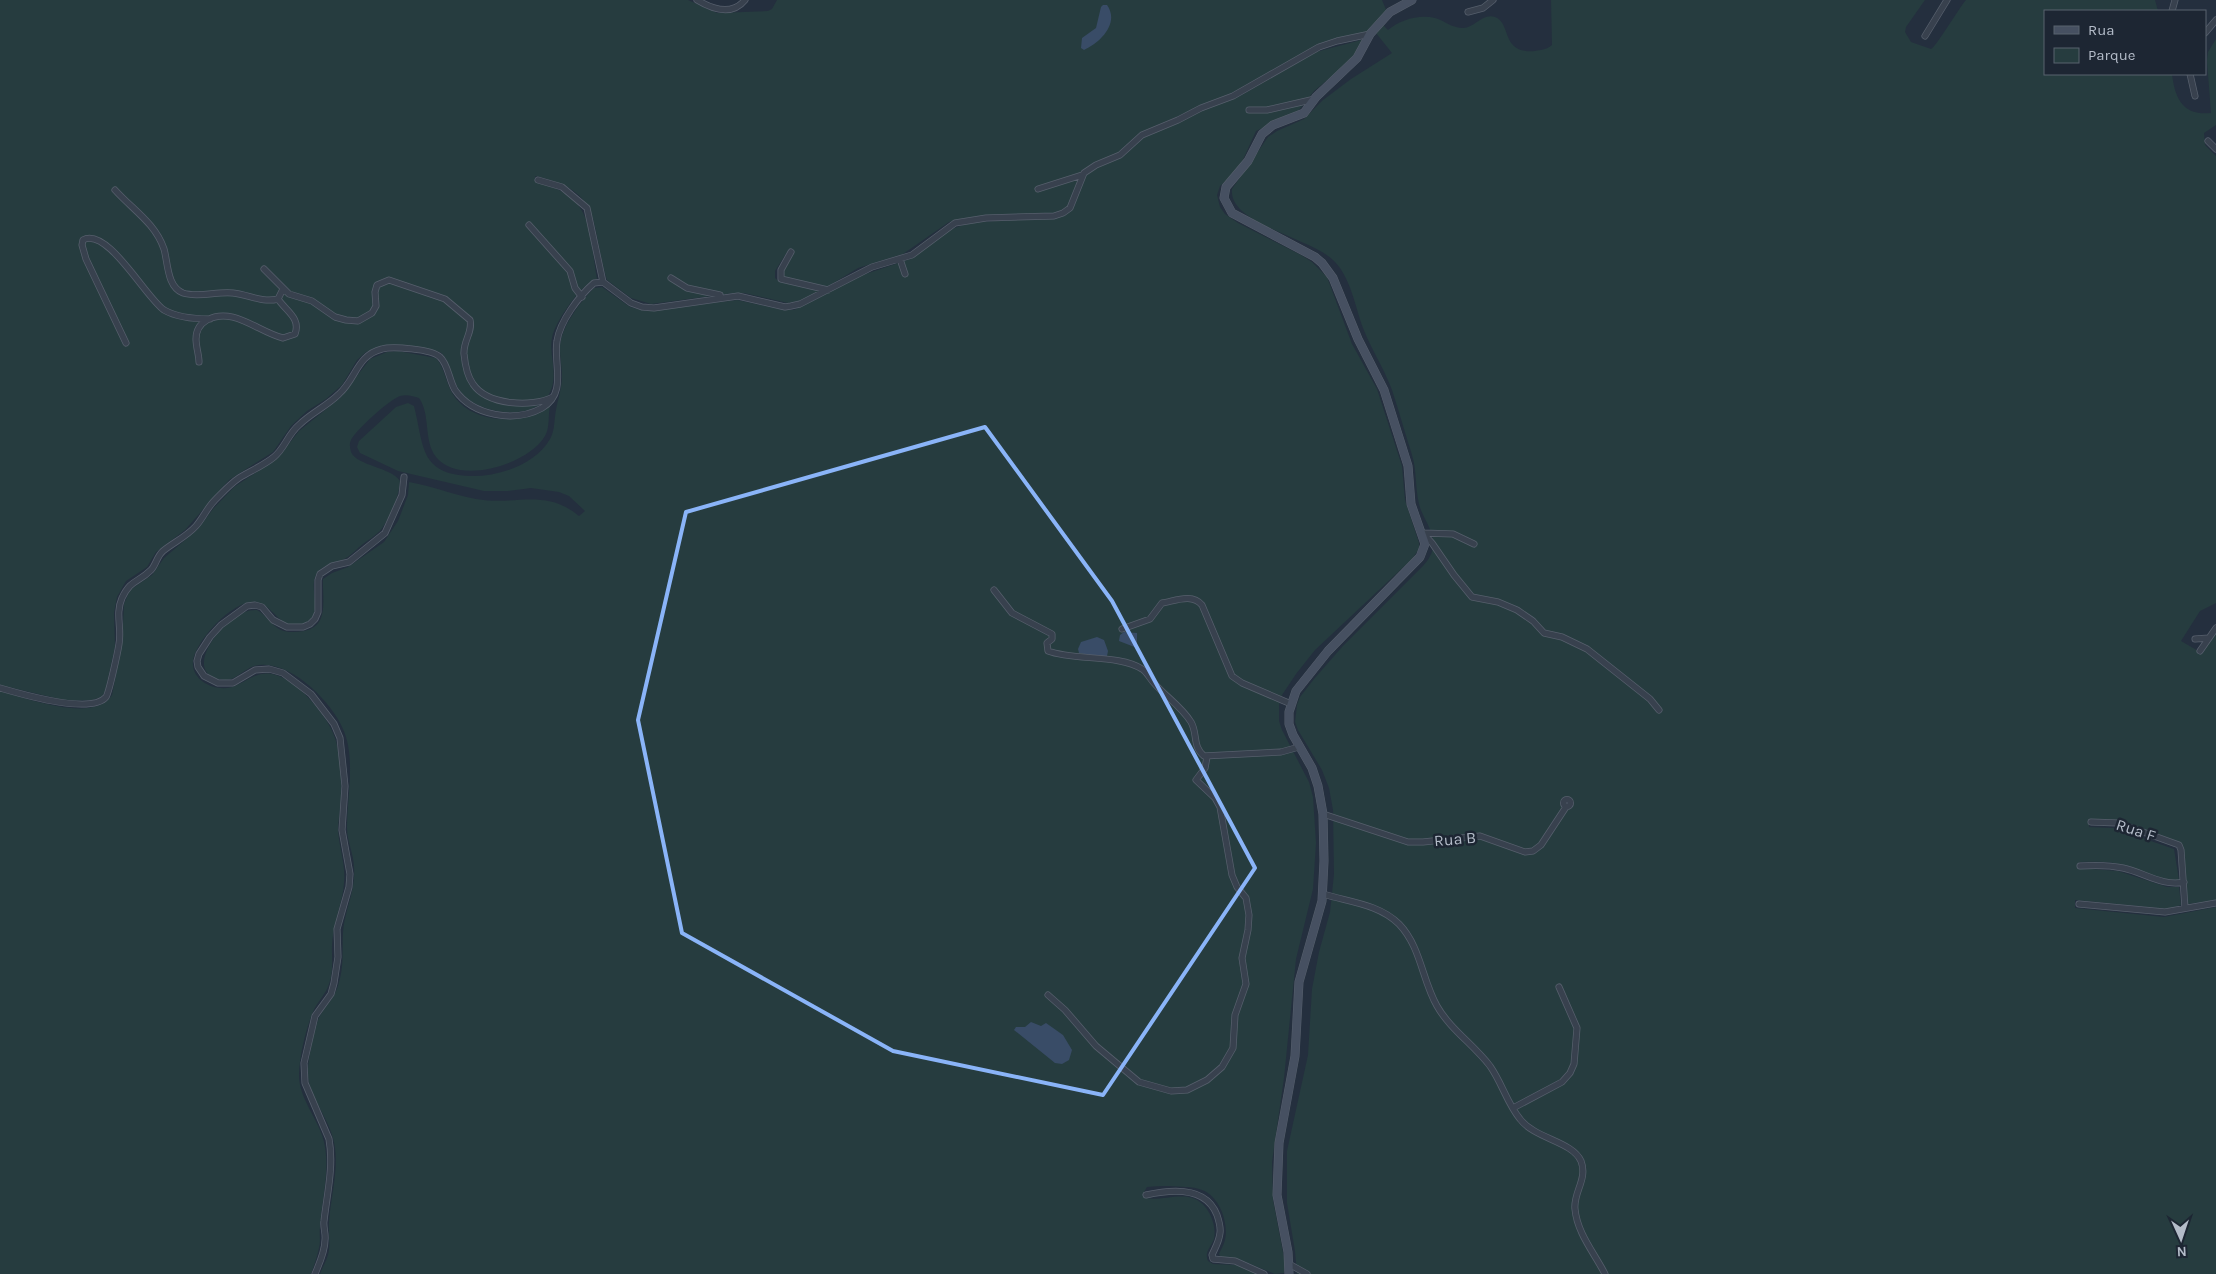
<svg xmlns="http://www.w3.org/2000/svg" width="2216" height="1274" viewBox="0 0 2216 1274" font-family="Karla,sans-serif">
	<style>
		.green { fill: #263c3f }
		.water { fill: #394c67 }
		.lines { fill: none; stroke-linecap: round; stroke-linejoin: round }
		.street-casing { stroke: #565f6c; stroke-width: 7 }
		.secondary-casing { stroke: #565f6c; stroke-width: 9 }
		.street { stroke: #38414e; stroke-width: 5.5 }
		.secondary { stroke: #465061; stroke-width: 8 }
		.marked { fill: none; stroke: #8ab4f8; stroke-width: 4; stroke-linejoin: round }
		.labels { text-anchor: middle; dominant-baseline: central; stroke-width: 5; stroke-linejoin: round; paint-order: stroke }
		.street-label { font-size: 16px; fill: #b4bcc9; stroke: #1d2633 }
	</style>
	<rect width="100%" height="100%" fill="#242f3e"/>
	<path class="green" d="M0 0H688L717 13 768 11 772 9 777 0H1382L1387 12 1368 32 1317 45 1230 94 1144 131 1122 151 1089 166 1080 173 1069 205 1063 211 1053 214 995 215 949 222 903 254 858 268 827 287 784 277 783 272 794 253 789 249 775 271V278L780 282 820 291 800 301 788 303 744 293H734L651 304 631 298 607 280C590 225 605 191 535 176L536 182C594 196 588 228 597 279 583 281 554 323 552 338 549 354 557 371 552 387 542 421 492 416 469 400 450 386 452 361 440 352L397 346H384L366 352 357 360 342 385 326 399 307 411 291 426 273 452 229 480 185 530 156 552 147 567 126 581 117 597 114 613 115 647 105 692 101 697 92 700 68 701 0 685Z
		M1551 0H1925L1906 27 1905 32 1911 42 1931 49C1936 47 1959 8 1966 0H2155L2158 11H2045V74H2172C2175 99 2183 116 2211 113L2207 61 2208 52 2216 39V125L2204 133 2205 145 2216 156V603L2200 611 2181 641 2200 652 2216 631V900L2188 904 2184 861 2179 842 2119 820 2089 819V827L2113 828 2174 849 2179 880C2164 884 2135 867 2119 864 2105 861 2092 862 2079 862V868L2118 871 2167 887H2179L2181 905 2168 909 2075 900V908L2164 917 2216 907V1274H1297L1295 1251 1287 1203V1151L1308 1055 1312 989 1319 952 1330 912 1334 874 1333 810 1329 788 1322 770 1298 730 1295 722 1297 705 1300 697 1314 679 1342 647 1423 566C1429 559 1434 552 1433 542 1433 529 1422 517 1419 504 1415 487 1417 471 1412 455 1405 433 1399 411 1392 390 1384 368 1371 349 1363 328 1355 306 1351 279 1335 262 1314 238 1228 225 1232 189L1268 137 1277 131 1304 119 1323 100 1351 79 1392 53 1376 33 1383 25 1388 30C1400 20 1419 14 1435 18 1445 21 1452 28 1463 28 1475 28 1482 13 1495 17 1512 23 1500 54 1535 51 1541 50 1548 49 1552 45Z
		M1365 39 1349 62 1314 91 1299 110 1291 115 1256 131 1241 164 1235 173 1220 186 1217 195 1220 207 1225 214 1238 223 1301 255 1312 262 1327 277 1352 344 1377 389 1402 466 1405 500 1419 543V549L1412 559 1315 650 1296 674 1282 695 1279 705V721L1282 730 1309 782 1313 797 1316 843 1313 889 1296 959 1284 1078 1272 1162 1273 1200 1285 1263 1284 1273 1275 1274 1238 1259 1221 1258 1219 1254C1221 1249 1224 1245 1225 1240 1229 1222 1219 1196 1202 1190 1192 1186 1180 1187 1170 1186 1162 1186 1154 1186 1147 1187L1144 1192 1145 1197C1155 1203 1179 1192 1195 1199 1209 1205 1217 1225 1214 1239 1211 1247 1204 1252 1208 1261L1213 1264 1237 1265 1259 1274H320C322 1268 326 1262 328 1255 331 1244 328 1233 329 1222 331 1193 342 1160 331 1132 325 1114 309 1094 308 1075 307 1063 315 1023 321 1014 328 1003 336 996 339 982 344 966 342 950 343 933 344 911 356 891 354 868 354 854 347 842 347 828 347 797 356 758 343 729 331 701 288 657 254 666 244 669 235 681 225 680 192 678 204 648 219 632 229 622 241 609 257 610 266 615 271 625 281 630 288 633 296 632 304 631 330 627 322 597 323 579L332 573 348 567 384 542 398 521 408 495 409 482C432 486 454 495 476 499 516 506 545 488 579 516L585 511 569 496 559 492 531 488 508 491H484L398 471 360 453 357 447 359 441 396 407 408 403 414 406C424 445 419 474 470 476 498 477 535 465 550 439 555 431 554 419 556 410 558 399 562 387 562 376 562 364 558 351 561 339 566 321 581 301 594 288L602 287 630 307 646 311 737 300 784 310H794L860 276 910 259 949 230 969 223 1061 216 1066 214 1074 206 1085 175 1140 139 1200 111 1240 96 1316 52Z
		M398 351 436 358C445 368 446 385 454 396 474 425 524 425 550 406 548 415 550 428 545 436 529 464 459 486 436 457 423 440 431 415 419 398 413 396 407 394 400 396 390 399 355 431 351 440 349 444 350 448 351 452 357 466 391 467 400 481 399 497 390 518 380 531 375 536 368 540 363 544 357 548 352 555 346 558 337 564 325 563 318 572 306 586 325 611 307 622 284 638 274 604 256 602 234 599 196 640 193 661 191 681 215 692 232 687 247 682 256 671 272 674 296 678 328 716 335 738 341 757 342 778 341 797 341 808 338 819 338 829 339 848 346 865 344 883 343 901 335 918 333 936 330 952 335 968 329 984 326 994 317 1002 313 1012 306 1028 299 1058 299 1075 299 1097 315 1115 322 1135 332 1164 322 1197 320 1227 319 1234 321 1241 319 1248 317 1257 314 1266 311 1274H0V691C26 698 94 724 112 695L122 644 124 604 130 590 152 575 164 558 198 529 213 509 234 487 278 458 299 431 340 398 370 359 387 352Z"/>
	<path class="water" d="M1103 5H1107C1120 23 1100 43 1084 50L1081 48 1082 38 1096 28 1101 7Z
		M1124 632 1137 633V648L1119 641 1120 635Z
		M1097 637 1104 640 1108 651 1107 656 1099 657 1079 653 1078 649 1081 642Z
		M1031 1022 1041 1026 1046 1023 1063 1035 1072 1050 1069 1060 1062 1064 1055 1063 1014 1030 1016 1027H1025Z"/>
	<g class="lines">
		<defs>
			<path id="street" d="M697 0C712 9 732 16 745 0
				M2172 11 2175 0
				M1468 12 1483 8 1493 0
				M2205 33 2216 20
				M1925 36 1947 0
				M2190 74 2195 96
				M1249 110H1267L1315 99
				M2208 141 2216 149
				M538 180 562 187 587 208 603 282
				M1038 189 1082 175
				M115 190C133 210 155 223 164 249 168 263 167 287 183 293 198 298 218 291 233 293 250 295 262 303 278 299
				M529 225 570 271 575 288 582 297
				M791 252 781 270V279L828 290
				M900 259 905 274
				M264 269 289 294 312 301 335 317 346 320 358 321 372 313 376 306 375 292 377 285 389 280 445 299 470 320C473 332 463 341 464 354 465 364 467 376 473 384 487 405 532 408 553 397
				M671 278 687 288 720 295
				M126 343 86 259 82 245 83 240C107 226 146 298 164 310 178 318 195 319 210 319
				M199 362C199 355 196 347 196 339 196 331 200 324 207 320 233 306 258 332 283 338L295 334C301 318 286 311 278 299L283 289
				M1423 533 1432 543 1454 575 1472 597 1498 602 1517 610 1533 621 1544 633 1562 637 1587 649 1650 699 1659 710
				M1423 533 1453 534 1474 544
				M994 590 1012 613 1052 634V639L1047 643 1048 651C1074 661 1119 654 1142 669 1147 672 1150 679 1154 683 1166 697 1181 706 1191 722 1198 734 1192 746 1204 756L1281 752 1299 747
				M1122 629 1150 619 1162 603C1175 601 1192 593 1202 605L1232 676 1242 683 1291 704
				M2195 639 2209 638
				M2200 651 2216 628
				M0 688C21 694 91 715 106 697 109 693 118 651 119 644 122 628 115 614 122 598 131 579 138 583 151 570 156 565 157 556 163 551 174 542 186 537 196 526 203 518 207 508 215 500 222 493 230 484 239 478 250 471 263 466 274 457 285 448 288 434 299 425 311 413 327 406 339 394 356 379 357 355 382 349 392 346 432 349 440 357 448 364 449 380 455 390 473 416 515 423 542 408 568 393 553 363 557 341 560 321 579 296 594 283L603 282 631 303 642 307 654 308 738 296 785 307 791 306 800 304 872 267 912 255 955 223 986 218 1054 216 1063 213 1070 208 1084 173 1096 165 1120 155 1142 135 1178 120 1201 108 1233 96 1319 47 1337 41 1370 34
				M1563.5 803a3.5 3.5 0 1 1 7 0a3.5 3.5 0 1 1-7 0Z
				M1323 814 1408 842H1423L1480 836 1525 852 1533 851 1541 845 1566 807
				M2091 822 2118 823 2179 845 2181 850 2185 908
				M2080 866C2095 865 2109 865 2123 868 2143 872 2163 887 2184 882
				M1323 894C1349 902 1379 904 1399 924 1421 947 1422 980 1437 1006 1450 1029 1474 1045 1490 1066 1502 1083 1507 1103 1520 1119 1535 1139 1572 1141 1581 1161 1588 1179 1573 1193 1575 1209 1577 1233 1595 1254 1605 1274
				M2079 904 2165 912 2216 903
				M1048 995 1065 1010 1096 1046 1139 1082 1171 1091 1187 1090 1207 1080 1222 1067 1233 1048 1235 1015 1246 984 1242 958 1248 930 1249 915 1246 898 1237 887 1232 875 1220 807 1215 798 1196 780 1205 768 1207 757
				M1513 1108 1562 1082 1570 1073 1574 1064 1577 1028 1559 987
				M1146 1195C1172 1189 1206 1186 1217 1215 1219 1221 1221 1227 1220 1233 1219 1242 1215 1248 1212 1255L1213 1259 1235 1261 1264 1274
				M1289 1264 1307 1274
				M315 1274C319 1264 325 1252 325 1240 326 1234 323 1227 324 1221 327 1194 334 1166 329 1139L305 1083 304 1063 315 1016 331 994 334 983 338 957 337 929 349 887 350 874 342 830 345 786 340 738 334 724 311 694 283 673 269 669 255 670 233 683H218L204 676 198 667 197 661 199 654 210 637 221 625 247 606 255 605 262 607 273 620 287 627H303L310 624 315 619 318 612V580L320 574 332 566 349 562 385 533 402 495 404 477"/>
			<path id="secondary" d="M1289 1274 1288 1252 1277 1195 1279 1143 1295 1056 1299 982 1322 901 1324 861 1323 814 1318 786 1312 768 1293 735 1289 724V712L1296 691 1328 651 1420 557 1425 544 1411 504 1408 466 1384 390 1358 339 1333 278 1322 263 1315 257 1232 213 1224 198 1226 187 1248 161 1262 134 1273 125 1304 113 1316 97 1357 58 1370 34 1390 12 1412 0"/>
		</defs>
		<use href="#street" class="street-casing"/>
		<use href="#secondary" class="secondary-casing"/>
		<use href="#street" class="street"/>
		<use href="#secondary" class="secondary"/>
	</g>
	<path class="marked" d="M985 427 1112 601 1255 868 1103 1095 893 1051 682 933 638 720 686 512Z"/>
	<g class="labels">
		<g class="street-label">
			<text transform="translate(2136 830) rotate(18)">Rua F</text>
			<text transform="translate(1455 839) rotate(-5)">Rua B</text>
		</g>
	</g>
	<rect x="2044" y="10" width="162" height="65" fill="#1d2633" stroke="#59626f"/>
	<rect x="2054" y="26" width="25" height="8" fill="#465061" stroke="#59626f"/>
	<text x="2088" y="35" font-size="15" fill="#b4bcc9">Rua</text>
	<rect x="2054" y="48" width="25" height="15" fill="#263c3f" stroke="#59626f"/>
	<text x="2088" y="60" font-size="15" fill="#b4bcc9">Parque</text>
	<g transform="translate(2181 1239) rotate(177)" stroke="#1d2633" stroke-width="4" paint-order="stroke">
	<path d="M0-4L9 19L0 12L-9 19Z" fill="#b4bcc9"/>
	<text y="-8" font-size="14" font-weight="bold" text-anchor="middle" fill="#b4bcc9">N</text>
	</g>
</svg>
